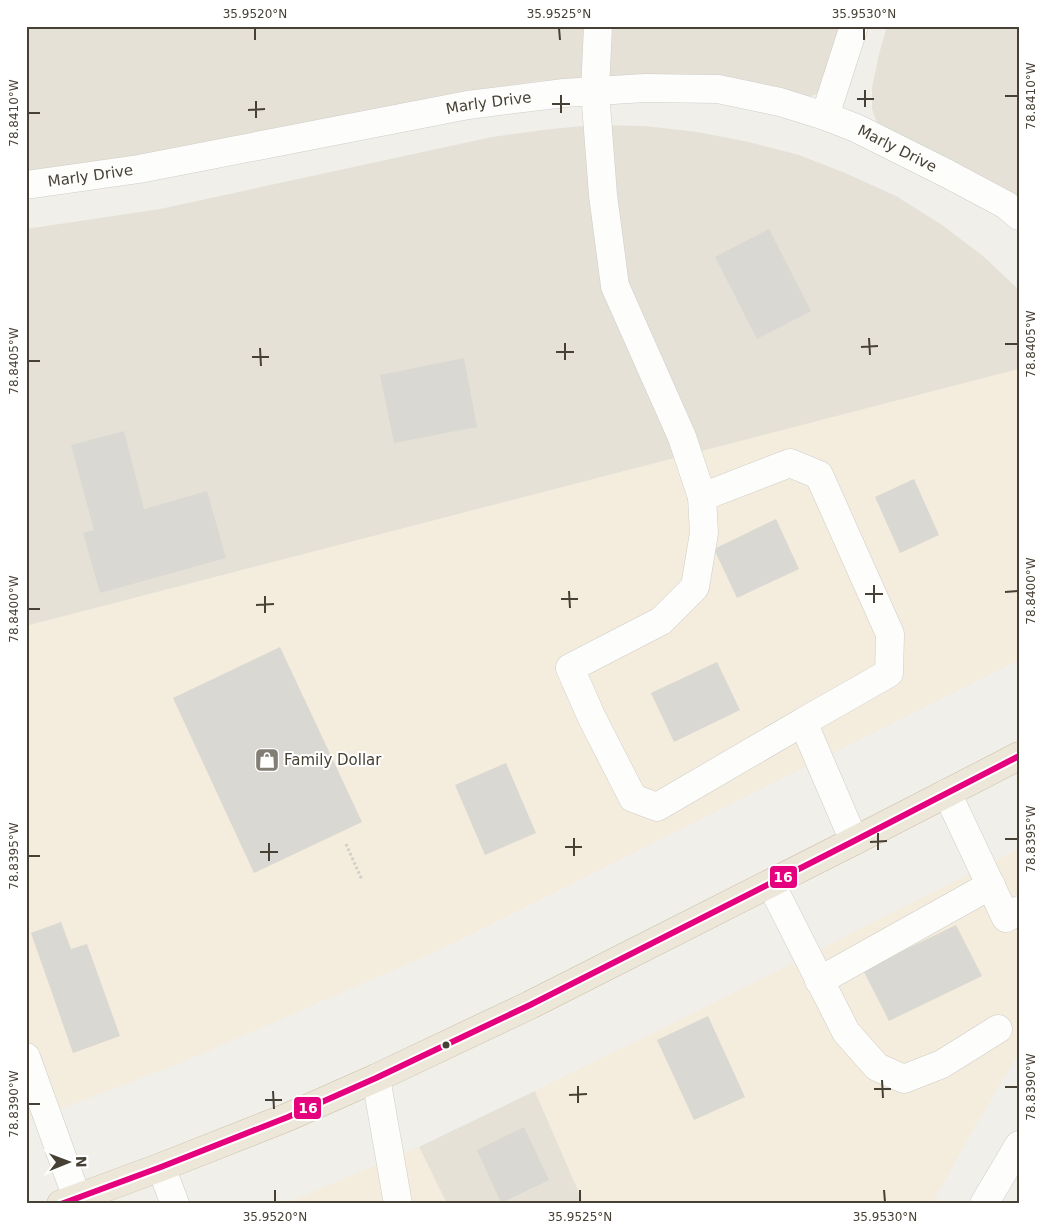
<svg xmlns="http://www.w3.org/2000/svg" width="1045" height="1230" viewBox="0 0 1045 1230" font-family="'DejaVu Sans',sans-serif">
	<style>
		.residential { fill: #e5e1d7 }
		.commercial { fill: #f4ecdc }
		.building { fill: #dad8d2 }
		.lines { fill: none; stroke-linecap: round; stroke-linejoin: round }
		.minor-casing { stroke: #cecdc7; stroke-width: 29 }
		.highway-casing { stroke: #cabfa4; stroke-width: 29 }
		.path { stroke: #d1cfca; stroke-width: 3; stroke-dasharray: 2.5 2.5; stroke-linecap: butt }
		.minor { stroke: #fdfdfc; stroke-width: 28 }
		.highway { stroke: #ece7d9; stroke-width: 28 }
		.bus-1-casing { stroke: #fff; stroke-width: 10 }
		.bus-1 { stroke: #e5007d; stroke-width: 6 }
		.ticks { fill: none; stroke: #474135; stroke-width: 2 }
		.bus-dot { fill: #474135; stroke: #fff; stroke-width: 2 }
		.labels { text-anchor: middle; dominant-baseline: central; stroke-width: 4; stroke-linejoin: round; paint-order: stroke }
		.street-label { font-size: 15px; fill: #474135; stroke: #fff }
		.poi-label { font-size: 15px; fill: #474135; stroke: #fff; text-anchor: start }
		.line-badge { stroke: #fff; stroke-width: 2 }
		.badge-label { font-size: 14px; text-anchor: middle; font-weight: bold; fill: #fff }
		.neatline { fill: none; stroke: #474135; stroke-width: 2 }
		.ticks-label { font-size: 12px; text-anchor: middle; fill: #474135 }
	</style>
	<rect width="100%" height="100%" fill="#f0efea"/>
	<path class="residential" d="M26 26H850L819 93 806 98 605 77 539 81 450 94 259 135 26 178Z
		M887 26H1019V206L877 123 872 109V88L879 54Z
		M593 125 645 126 697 132 749 142 799 155 845 173 896 196 942 225 983 256 1019 290V369L26 626V229L160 209 492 137 551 129Z
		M535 1091 584 1204H447L419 1147Z"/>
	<path class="commercial" d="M1019 369V660L444 948 178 1064 26 1122V626Z
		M1019 849V1053L968 1138 932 1204H584L535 1091 723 998Z
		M419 1147 447 1204H284Z"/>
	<path class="building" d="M769 229 811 311 757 339 715 257Z
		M464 358 477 427 394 443 380 375Z
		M124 431 144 509 207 491 226 558 100 593 83 533 94 530 71 445Z
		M914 479 939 535 900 553 875 497Z
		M776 519 799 569 737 598 714 549Z
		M280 647 362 822 254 873 173 698Z
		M717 662 740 710 674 742 651 693Z
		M506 763 536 833 485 855 455 785Z
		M61 922 71 949 87 944 120 1036 73 1053 31 933Z
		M956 925 982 976 889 1021 863 970Z
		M708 1016 745 1097 694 1120 657 1040Z
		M524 1127 549 1180 501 1203 477 1150Z"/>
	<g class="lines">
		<defs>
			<g id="minor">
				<path d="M598 26 595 91 603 195 615 286 682 437 702 497 704 533 695 587 661 621 570 668 592 718 633 798 657 807 803 722 854 841"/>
				<path d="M825 116 854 26"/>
				<path id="s1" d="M26 185 139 169 468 105 564 93 645 88 718 89 780 102 825 116 856 128 946 173 1006 205 1019 216"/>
				<path d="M702 497 790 463 819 475 890 634 889 673 803 722"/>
				<path d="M947 793 1006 918 1019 910"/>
				<path d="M771 884 846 1032 877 1067 904 1079 942 1064 998 1029"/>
				<path d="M819 981 991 885"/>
				<path d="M26 1057 77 1198"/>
				<path d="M376 1078 398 1204"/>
				<path d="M161 1167 175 1204"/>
				<path d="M984 1204 1019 1145"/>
			</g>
			<path id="highway" d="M61 1204 161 1167 288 1117 376 1078 530 1005 854 841 1019 756"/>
		</defs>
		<use href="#minor" class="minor-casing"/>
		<use href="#highway" class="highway-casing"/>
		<path class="path" d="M346 844 362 880"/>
		<use href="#minor" class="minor"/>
		<use href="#highway" class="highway"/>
		<defs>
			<path id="bus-1" d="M61 1204 161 1167 288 1117 376 1078 530 1005 854 841 1019 756"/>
		</defs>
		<use href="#bus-1" class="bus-1-casing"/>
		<use href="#bus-1" class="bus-1"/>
	</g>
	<path class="ticks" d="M255 28V40M559 28 560 40M864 28V40M865 90V107M561 95V113M1005 96H1018M857 99H874M256 101V118M552 104H570M248 110 265 109M28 113H40M869 338 870 355M565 343V360M1005 344H1018M861 347 878 346M260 348 261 366M556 352H574M252 357H269M28 361H40M874 585V603M569 591 570 608M1005 592 1018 591M865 594H883M265 596V613M561 599H578M256 605 274 604M28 609H40M878 833V850M574 838V856M1005 839H1018M870 842 887 841M269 843V861M565 847H582M260 852H278M28 856H40M882 1080 883 1098M578 1086V1103M1005 1087H1018M874 1089H891M273 1091 274 1109M569 1095 587 1094M265 1100H282M28 1104H40M275 1190V1202M580 1190V1202M884 1190 885 1202"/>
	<defs>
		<symbol id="shop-square" viewBox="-11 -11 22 22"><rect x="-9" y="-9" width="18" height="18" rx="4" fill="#827e74" stroke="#fff"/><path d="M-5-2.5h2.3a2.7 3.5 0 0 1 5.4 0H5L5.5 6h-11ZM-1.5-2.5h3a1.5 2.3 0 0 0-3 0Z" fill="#fff"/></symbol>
	</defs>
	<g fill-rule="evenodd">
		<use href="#shop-square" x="253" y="746" width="28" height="28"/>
	</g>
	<circle class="bus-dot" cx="446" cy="1045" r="4.5"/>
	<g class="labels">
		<g class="street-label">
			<text stroke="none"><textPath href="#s1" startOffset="470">Marly Drive</textPath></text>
			<text stroke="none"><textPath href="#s1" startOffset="890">Marly Drive</textPath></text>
			<text stroke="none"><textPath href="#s1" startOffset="65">Marly Drive</textPath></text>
		</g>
		<g class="poi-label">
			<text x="284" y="760">Family Dollar</text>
		</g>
	</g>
	<g class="line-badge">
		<rect x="769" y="865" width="29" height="24" rx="5" fill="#e5007d"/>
		<rect x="293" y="1096" width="29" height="24" rx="5" fill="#e5007d"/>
	</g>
	<g class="badge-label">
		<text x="783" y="882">16</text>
		<text x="308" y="1113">16</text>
	</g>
	<rect width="1045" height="1230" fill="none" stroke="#ffffff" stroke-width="55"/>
	<g transform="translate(68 1162) rotate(89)" stroke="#ffffff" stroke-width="4" paint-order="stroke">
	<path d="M0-4L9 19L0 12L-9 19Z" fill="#474135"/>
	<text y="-8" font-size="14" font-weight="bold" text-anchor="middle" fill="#474135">N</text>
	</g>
	<rect x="28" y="28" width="990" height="1174" class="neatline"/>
	<g class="ticks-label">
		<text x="255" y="18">35.9520°N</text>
		<text x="559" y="18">35.9525°N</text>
		<text x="864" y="18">35.9530°N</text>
		<text transform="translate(1031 96) rotate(-90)" y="4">78.8410°W</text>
		<text transform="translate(14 113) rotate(-90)" y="4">78.8410°W</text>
		<text transform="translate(1031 344) rotate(-90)" y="4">78.8405°W</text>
		<text transform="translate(14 361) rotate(-90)" y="4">78.8405°W</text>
		<text transform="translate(1031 591) rotate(-90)" y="4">78.8400°W</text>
		<text transform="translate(14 609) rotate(-90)" y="4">78.8400°W</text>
		<text transform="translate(1031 839) rotate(-90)" y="4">78.8395°W</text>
		<text transform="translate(14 856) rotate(-90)" y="4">78.8395°W</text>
		<text transform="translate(1031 1087) rotate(-90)" y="4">78.8390°W</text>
		<text transform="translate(14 1104) rotate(-90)" y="4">78.8390°W</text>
		<text x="275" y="1221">35.9520°N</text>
		<text x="580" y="1221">35.9525°N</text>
		<text x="885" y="1221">35.9530°N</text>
	</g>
</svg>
